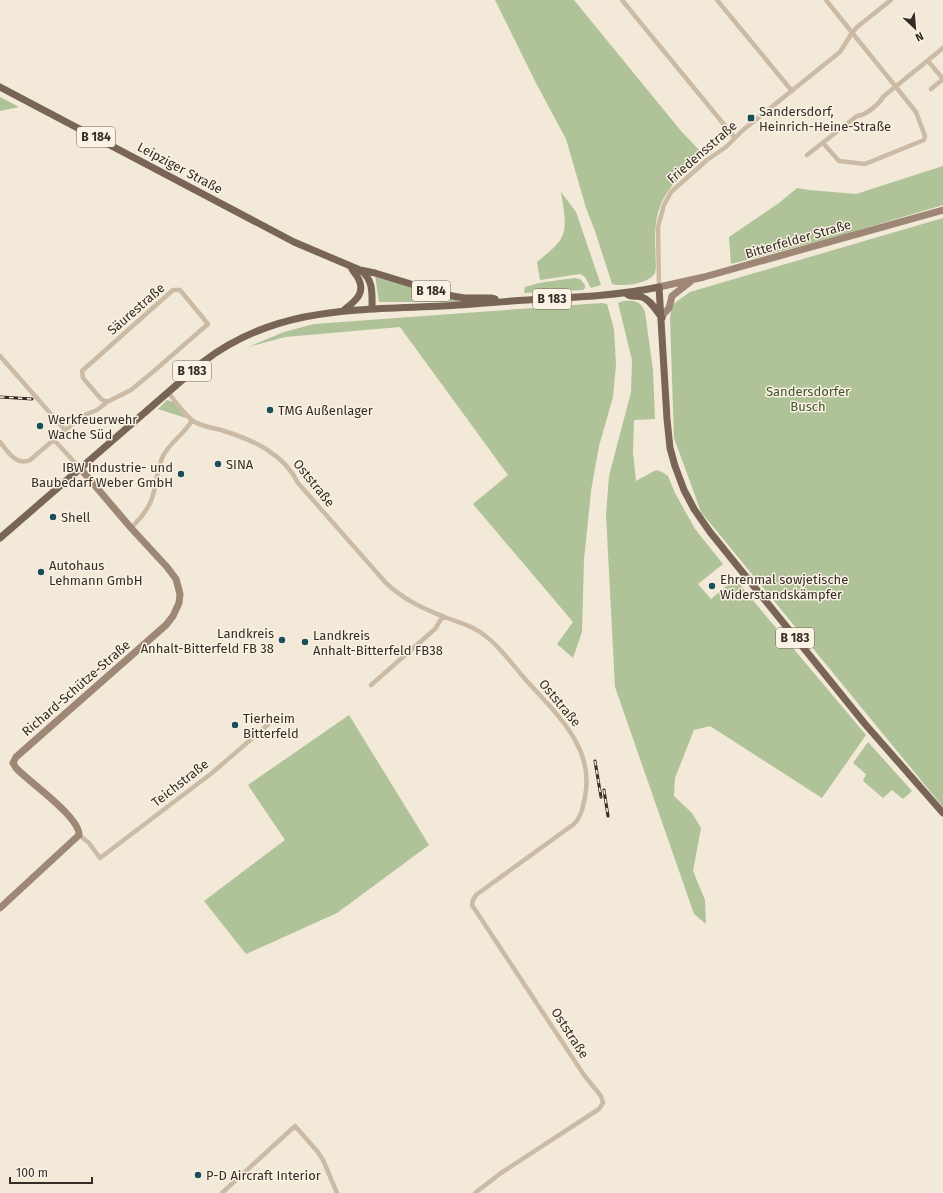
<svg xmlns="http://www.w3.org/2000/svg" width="943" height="1193" viewBox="0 0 943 1193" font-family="'Fira Sans',sans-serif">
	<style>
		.green { fill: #afc298 }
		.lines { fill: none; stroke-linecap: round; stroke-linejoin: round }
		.street { stroke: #cbbaa4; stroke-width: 4.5 }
		.secondary { stroke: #9e8875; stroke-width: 7 }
		.primary { stroke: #786556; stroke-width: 7 }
		.rail-casing { stroke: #352c26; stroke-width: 3 }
		.rail { stroke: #faf2e4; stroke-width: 1.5; stroke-dasharray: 4.5; stroke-linecap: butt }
		.poi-dot { fill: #1a4e58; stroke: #faf2e4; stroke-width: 1.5 }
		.labels { text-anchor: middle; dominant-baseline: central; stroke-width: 3; stroke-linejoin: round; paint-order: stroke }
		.shield { fill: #faf2e4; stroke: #70675f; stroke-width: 1 }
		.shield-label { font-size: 12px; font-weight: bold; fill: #352c26 }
		.poi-label { font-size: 13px; fill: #352c26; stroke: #faf2e4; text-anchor: start }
		.street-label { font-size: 13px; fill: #352c26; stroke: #faf2e4 }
		.park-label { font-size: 13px; fill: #405529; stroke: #faf2e4 }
	</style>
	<rect width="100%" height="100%" fill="#f2e9d8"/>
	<path class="green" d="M495 0H574L681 131 705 156C695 165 684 173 675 183 651 208 655 236 656 267 656 267 655 273 655 273 649 284 622 287 612 284L595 231 586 208 566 139 536 83Z
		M0 97 19 107 0 111Z
		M943 166V205L842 235 731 264 729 237 779 203 797 188 809 190 856 194Z
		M561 192 576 212 601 285 591 288 585 277 580 274 540 280 537 262C544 256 552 250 558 243 570 230 563 208 561 192Z
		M943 218V807L701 512 674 438 670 318 672 305 690 292Z
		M375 275 458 299V302H379Z
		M574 278 580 279 585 285V288L583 290 524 293 525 287 539 283Z
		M623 301C634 300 641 301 645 312L653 370 655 419 634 420 633 452 636 481 656 470 662 472 668 476 675 493 695 529 723 564 698 584 711 599 735 579 866 735 822 798 710 726 694 730 675 778 674 796 692 813 701 828 693 871 705 900 706 924 694 914 615 687 606 515 609 476 631 392 632 360 618 303Z
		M602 303 607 304 614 329 616 364 613 397 599 446 591 491 584 560 582 632 573 658 557 644 573 622 473 504 508 475 400 327 285 337 248 347 284 332 314 324Z
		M167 400 173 402 186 418 158 409Z
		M349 715 429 845 337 913 246 954 204 901 285 840 248 785Z
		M868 742 912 791 903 799 892 790 883 798 863 781 866 774 853 763Z"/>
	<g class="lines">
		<path class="street" d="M622 0 735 138
			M717 0 792 91
			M928 61 943 79
			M931 89 943 79
			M823 143 839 161 865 164 924 140 925 136 916 112 826 0
			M807 155 857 116C867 115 879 104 884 96L943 48
			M659 287 658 227 664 205 671 192 707 160 726 147 743 130 840 52 852 33 857 27 891 0
			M0 356 65 430
			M168 392C175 401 186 417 195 422 203 427 215 428 224 431 253 440 284 454 298 483L386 583C404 600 424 609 447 618 458 622 470 625 480 632 498 644 512 664 526 680 556 714 595 747 585 797 583 807 581 817 574 824L476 895 473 900 472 905 584 1075 601 1096 603 1103 599 1109 501 1173 475 1193
			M54 440 80 468
			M0 442C8 452 16 466 30 460L82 416 97 410 107 402 131 390 154 371 208 324 180 290H173L82 371 83 378 101 399 107 402
			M131 528C140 519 150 508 153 495 157 482 157 468 163 456 170 442 185 434 192 420
			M371 685 435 629 443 616
			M79 835 89 843 100 858 212 773 271 722
			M222 1193 295 1126 317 1151 323 1160 337 1193"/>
		<path class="secondary" d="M659 287 704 277 943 210
			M662 316 669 308 672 296 690 282
			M0 908 79 835C80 817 29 782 16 768L13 763 16 757 166 625 173 616 179 603 180 594 176 579 167 567 131 528 80 468"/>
		<path class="primary" d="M0 87 294 242 360 270 375 273 447 295 464 298H491L495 299
			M360 270C374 279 372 295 372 309
			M627 294C631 298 637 295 642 297 651 300 656 311 662 318
			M343 311C352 303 366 295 359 280 357 275 353 272 351 267
			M0 538 203 362C276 306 356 310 443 306 476 304 509 301 542 299 581 297 621 295 659 287L667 419 670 448 675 466 684 490 694 509 710 532 865 724 943 813"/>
		<defs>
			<path id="rail" d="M0 397 32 399
				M595 761 601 797
				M604 790 608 816"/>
		</defs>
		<use href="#rail" class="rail-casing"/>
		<use href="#rail" class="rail"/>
	</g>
	<g class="poi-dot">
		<rect x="747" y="114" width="8" height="8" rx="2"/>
		<circle cx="270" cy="410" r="4"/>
		<circle cx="40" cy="426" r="4"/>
		<circle cx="218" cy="464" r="4"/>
		<circle cx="181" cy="474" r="4"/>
		<circle cx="53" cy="517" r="4"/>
		<circle cx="41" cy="572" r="4"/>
		<circle cx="712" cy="586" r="4"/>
		<circle cx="282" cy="640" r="4"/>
		<circle cx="305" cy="642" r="4"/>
		<circle cx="235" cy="725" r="4"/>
		<circle cx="198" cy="1175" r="4"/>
	</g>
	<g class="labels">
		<g class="shield">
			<rect x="77" y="127" width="38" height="20" rx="3"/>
			<rect x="412" y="281" width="38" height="20" rx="3"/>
			<rect x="533" y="289" width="38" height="20" rx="3"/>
			<rect x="173" y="361" width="38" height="20" rx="3"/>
			<rect x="776" y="628" width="38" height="20" rx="3"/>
		</g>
		<g class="shield-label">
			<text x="96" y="137">B 184</text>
			<text x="431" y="291">B 184</text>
			<text x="552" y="299">B 183</text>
			<text x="192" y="371">B 183</text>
			<text x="795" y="638">B 183</text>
		</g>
		<g class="poi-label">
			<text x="759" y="111">Sandersdorf,<tspan x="759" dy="15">Heinrich-Heine-Straße</tspan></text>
			<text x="278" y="410">TMG Außenlager</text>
			<text x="48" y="419">Werkfeuerwehr<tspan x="48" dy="15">Wache Süd</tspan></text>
			<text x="226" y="464">SINA</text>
			<text x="173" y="467" text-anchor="end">IBW Industrie- und<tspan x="173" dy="15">Baubedarf Weber GmbH</tspan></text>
			<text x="61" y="517">Shell</text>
			<text x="49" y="565">Autohaus<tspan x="49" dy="15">Lehmann GmbH</tspan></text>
			<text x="720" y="579">Ehrenmal sowjetische<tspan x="720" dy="15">Widerstandskämpfer</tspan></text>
			<text x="274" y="633" text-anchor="end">Landkreis<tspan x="274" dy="15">Anhalt-Bitterfeld FB 38</tspan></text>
			<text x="313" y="635">Landkreis<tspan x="313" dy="15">Anhalt-Bitterfeld FB38</tspan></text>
			<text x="243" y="718">Tierheim<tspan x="243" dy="15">Bitterfeld</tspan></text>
			<text x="206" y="1175">P-D Aircraft Interior</text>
		</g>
		<g class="street-label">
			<text transform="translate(702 152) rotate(-41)">Friedensstraße</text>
			<text transform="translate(180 168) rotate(28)">Leipziger Straße</text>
			<text transform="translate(798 239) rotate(-16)">Bitterfelder Straße</text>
			<text transform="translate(136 309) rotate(-41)">Säurestraße</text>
			<text transform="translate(314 483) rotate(51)">Oststraße</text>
			<text transform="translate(76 688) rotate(-41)">Richard-Schütze-Straße</text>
			<text transform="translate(560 703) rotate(50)">Oststraße</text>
			<text transform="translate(180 783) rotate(-38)">Teichstraße</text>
			<text transform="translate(570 1033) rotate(57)">Oststraße</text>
		</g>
		<g class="park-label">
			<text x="808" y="391">Sandersdorfer<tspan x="808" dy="15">Busch</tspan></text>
		</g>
	</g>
	<g transform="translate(915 28) rotate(154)" stroke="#faf2e4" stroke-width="3" paint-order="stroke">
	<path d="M0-3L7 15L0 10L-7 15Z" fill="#352c26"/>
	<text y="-6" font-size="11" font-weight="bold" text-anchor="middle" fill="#352c26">N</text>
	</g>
	<path d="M10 1177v6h82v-6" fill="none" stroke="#352c26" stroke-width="2"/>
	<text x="16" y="1177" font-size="12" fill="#352c26" stroke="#faf2e4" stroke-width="3" paint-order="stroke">100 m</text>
</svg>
